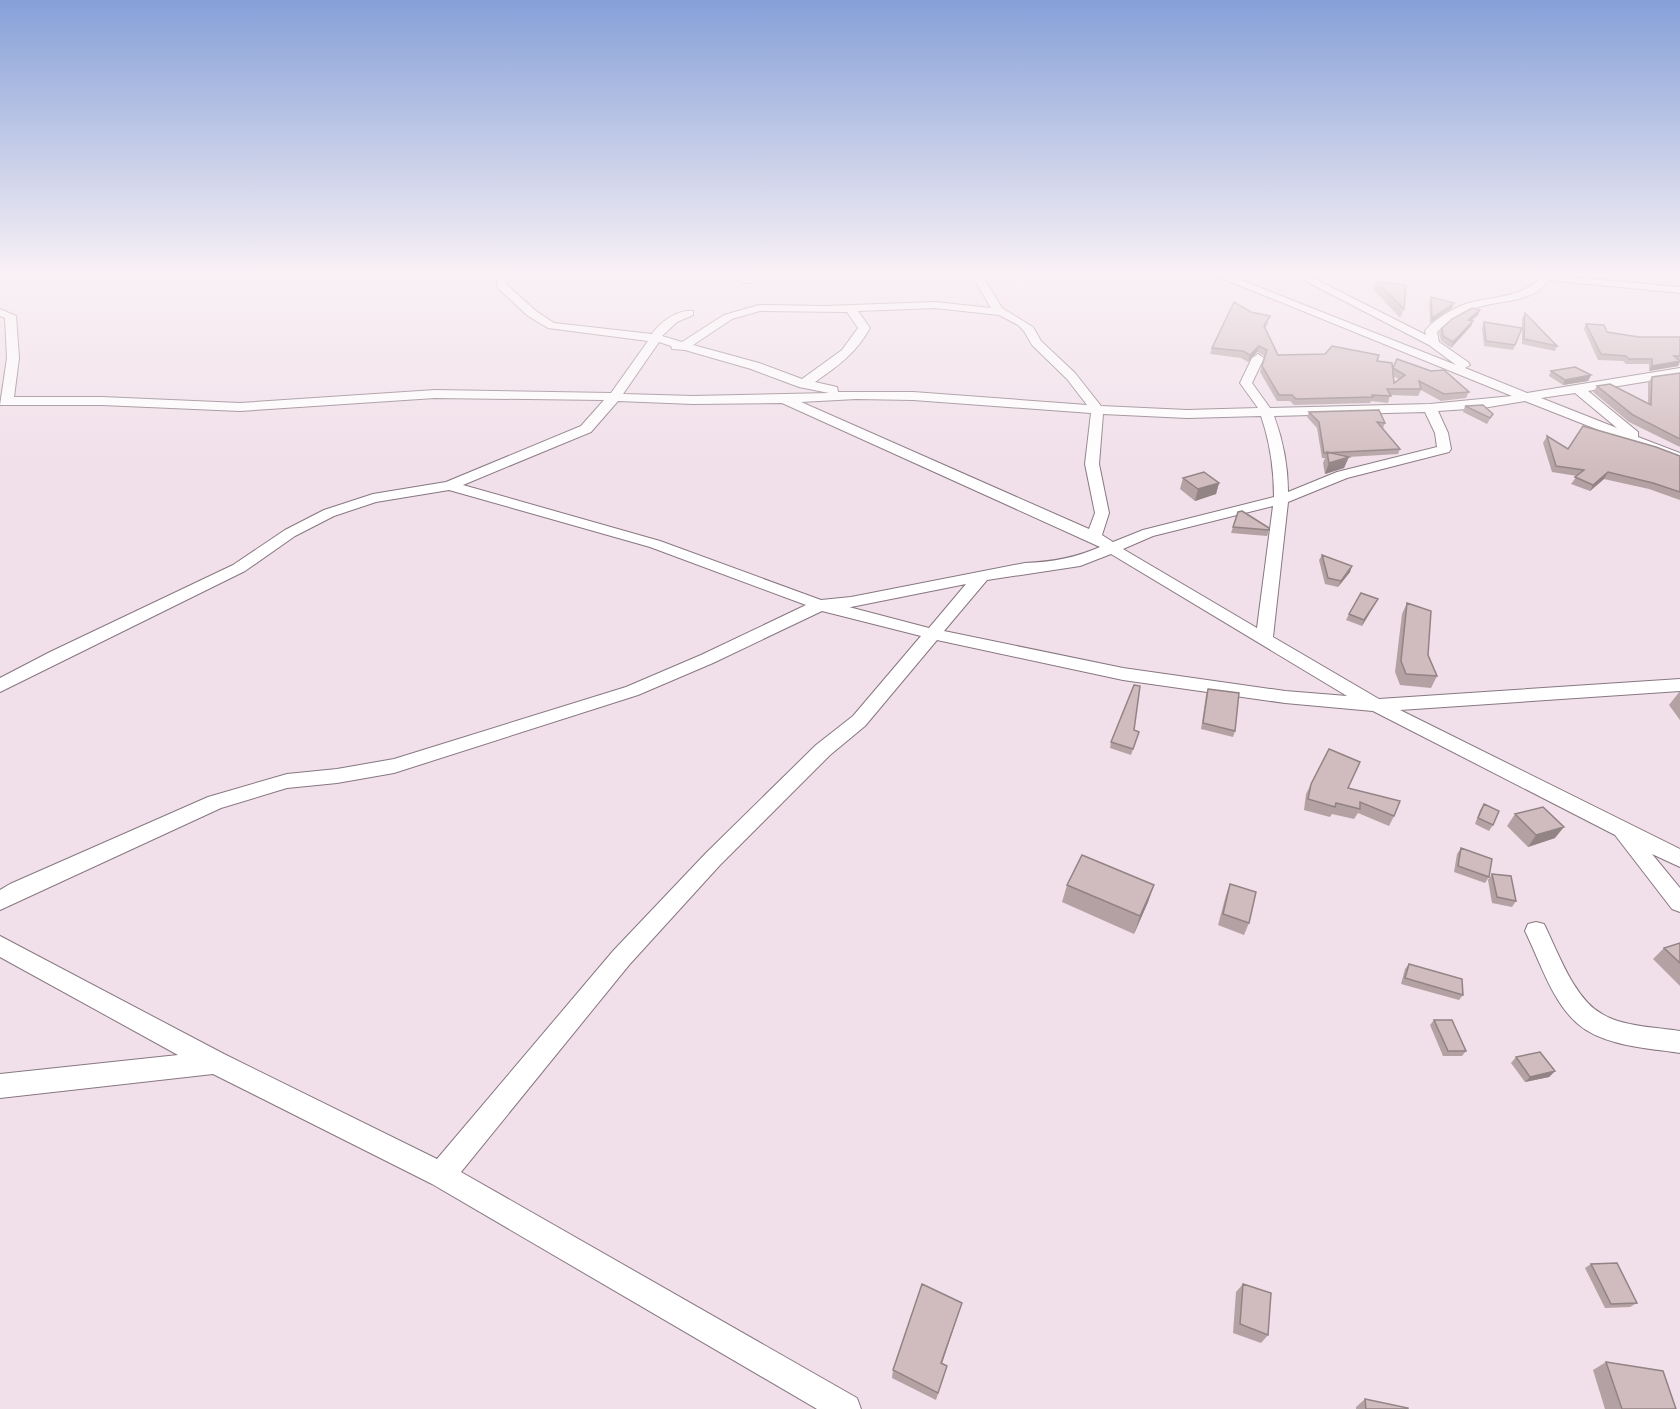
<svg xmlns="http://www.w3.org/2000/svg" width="1680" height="1409" viewBox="0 0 1680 1409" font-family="'IBM Plex Serif',serif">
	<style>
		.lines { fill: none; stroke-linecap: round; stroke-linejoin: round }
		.street-casing { stroke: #877780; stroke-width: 2 }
		.street { fill: #fff; fill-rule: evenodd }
		.wall { fill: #b3a1a3; fill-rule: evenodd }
		.shaded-wall { fill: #928385 }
		.building { fill: #d0bbbe; stroke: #928385; stroke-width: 1.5 }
	</style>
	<rect width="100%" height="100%" fill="#f1dfe9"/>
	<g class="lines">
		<defs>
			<path id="street" d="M496 275H506L507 285 536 311 554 323 652 334C660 322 678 309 693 311V315L677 322 662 336 682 342 724 315 759 305 825 306 935 302 991 308 972 275H982L1002 308 1033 327 1041 341 1075 373 1101 406 1187 410 1258 408 1240 383 1252 358 1258 354 1264 358 1252 383 1270 408 1430 404 1512 396 1214 275H1228L1456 365 1429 345 1294 275H1307L1426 335 1425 331C1434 319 1455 307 1469 303 1494 296 1525 298 1543 275L1680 287V293L1549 280C1531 305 1498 299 1472 309 1461 314 1446 323 1437 332L1439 342 1468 362 1470 365 1465 368 1527 393 1680 368V376L1588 391 1638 432V437L1680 453V462L1525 401 1483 408 1438 411 1448 433 1451 449 1449 452 1347 478 1288 502 1273 637 1379 699 1680 679V691L1400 710 1680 849V867L1652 854 1680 888V912L1672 909 1615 835 1373 711 1285 703 1123 680 937 640 865 726 830 755 720 865 629 965 461 1172 857 1398 861 1409H817L432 1184 213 1074 0 1098V1074L178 1055 0 957V936L224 1054 437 1159 613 951 706 853 816 745 853 716 921 636 822 611 713 663 638 695 394 773 337 783 287 788 221 808 0 910V890L10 884 208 797 287 774 337 769 394 759 626 687 701 655 806 605 650 547 449 490 376 502 334 516 295 536 245 571 0 692V678L50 652 233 565 285 530 324 510 373 494 446 482 581 426 604 400 435 398 240 411 102 405H0L7 358 5 318 0 316V309L16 316 19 358 14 397H102L240 403 435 390 611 393 648 341 548 328 528 316 498 288ZM935 308 999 315 1018 325 1024 331 1032 345 1067 379 1087 405 913 392H838L837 387 815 382C837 367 857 352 870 328L858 311ZM760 311 847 312 858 328 842 350 802 379 759 363 693 345 732 319ZM659 342 671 346 672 349 685 350 751 369 799 387 829 393 693 396 623 394ZM1575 393 1617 428 1541 398ZM856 399 913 400 1091 413 1085 464 1095 513 1089 529 801 402ZM618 401 693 404 782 403 1100 547C1075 558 1052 562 1025 563L851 597 821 600 660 541 463 485 591 432ZM1425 412 1435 433 1437 447 1337 472 1288 492C1288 467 1283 440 1274 416ZM1103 414 1187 418 1261 416C1270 442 1274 470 1274 497L1143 530 1113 542 1102 535 1109 513 1099 464ZM1273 506 1257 628 1123 549 1153 536ZM1111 554 1347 696 1285 691 1123 668 944 631 987 580 1080 566ZM966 584 929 628 849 607H851Z
				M749 275H761L750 283H742V279Z
				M1536 922 1544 924C1558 952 1574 999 1602 1014 1624 1027 1655 1027 1680 1031V1053C1648 1048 1603 1046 1578 1024 1552 1002 1540 961 1525 931L1528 924Z"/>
		</defs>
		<use href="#street" class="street-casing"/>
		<use href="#street" class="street"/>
	</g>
	<path class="wall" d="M1376 281 1404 309 1400 318 1373 289Z
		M1431 297 1454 303 1452 308 1430 323 1429 302Z
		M1480 310 1478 315 1471 321H1473L1471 326 1451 348 1441 341 1439 333 1442 328Z
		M1525 313 1557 346 1555 351 1522 344V318Z
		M1269 322 1265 328 1278 355 1377 361 1393 369 1397 359 1469 392 1466 398 1441 401 1421 390 1418 396 1390 395 1388 403 1371 401 1370 403 1294 405 1290 401H1277L1260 372 1265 356 1257 352 1248 362 1241 358 1210 354 1212 348ZM1393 376 1399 379 1394 383Z
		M1484 322 1515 345 1513 350 1484 346 1482 328Z
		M1586 324 1607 332 1639 337H1680V362L1678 366 1649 371V364H1626L1623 361 1598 360 1584 329Z
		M1551 371 1591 375 1588 381 1563 385 1549 376Z
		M1680 373V447L1629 422 1593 392 1597 386 1648 403V383L1652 377Z
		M1465 406 1490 419 1487 424 1463 412Z
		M1309 412 1385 423 1383 428 1400 449 1398 454 1348 457 1344 468 1325 474 1323 463 1325 458H1322L1317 428 1307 417Z
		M1547 436 1568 449 1680 456V500L1649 489 1604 479 1590 491 1571 484 1577 476 1552 472 1543 443Z
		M1183 478 1219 483 1216 494 1195 501 1180 489Z
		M1238 512 1269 530 1267 536 1231 533Z
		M1322 555 1350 572 1338 587 1325 584 1319 560Z
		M1407 603 1437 676 1431 688 1400 685 1395 672 1402 614Z
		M1375 604 1362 626 1346 620 1349 614Z
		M1208 689 1235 731 1233 737 1201 729 1206 695Z
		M1680 691V720L1669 705Z
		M1134 730 1139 732 1131 755 1110 748 1111 742Z
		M1311 784 1348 788 1394 816 1389 826 1358 813 1354 819 1332 814 1330 817 1304 810 1306 794Z
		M1484 804 1493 825 1489 831 1475 824 1480 810Z
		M1515 814 1555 838 1528 847 1507 826Z
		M1461 848 1489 877 1485 883 1454 872 1457 854Z
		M1492 874 1516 901 1512 907 1492 903 1488 880Z
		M1230 884 1249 923 1244 935 1218 925 1226 895Z
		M1067 885H1154L1148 902 1134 934 1062 902Z
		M1680 943V986L1653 959 1664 948Z
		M1409 964 1463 995 1459 1000 1401 984 1405 969Z
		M1434 1020 1466 1051 1462 1056H1443L1430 1025Z
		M1516 1057 1555 1071 1549 1077 1525 1082 1511 1063Z
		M1591 1264 1637 1303 1630 1307 1605 1308 1585 1268Z
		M1243 1284 1268 1335 1261 1343 1233 1333 1236 1292Z
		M959 1312 942 1364 947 1366 936 1400 892 1378 893 1370Z
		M1606 1362 1676 1409H1605L1593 1370Z
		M1365 1399 1408 1409H1356V1407Z"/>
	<path class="shaded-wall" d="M1454 303 1452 308 1430 323 1432 318Z
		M1480 310 1478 315 1466 325 1468 320Z
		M1473 321 1471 326 1451 348 1453 342Z
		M1259 346 1257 352 1248 362 1250 355Z
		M1680 361 1678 366 1649 371 1652 366Z
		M1591 375 1588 381 1563 385 1565 380Z
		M1349 457 1344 468 1325 474 1329 463Z
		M1608 472 1604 479 1590 491 1593 485Z
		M1219 483 1216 494 1195 501 1198 489Z
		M1352 566 1350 572 1338 587 1341 581Z
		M1378 599 1375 604 1362 626 1364 620Z
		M1564 827 1555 838 1528 847 1536 835Z
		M1154 885 1148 902 1134 934 1140 916Z
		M1555 1071 1549 1077 1525 1082 1530 1077Z
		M962 1303 959 1312 939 1371 941 1363Z"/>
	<path class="building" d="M1376 281 1406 285 1404 309Z
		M1431 297 1454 303 1432 318Z
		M1234 302 1251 312 1270 316 1264 326 1278 355 1325 354 1332 346 1379 355 1377 361 1392 363 1394 383 1405 375 1393 368 1397 359 1431 371 1444 370 1469 392 1444 394 1419 381 1421 389H1387L1391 396 1372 395 1373 397 1296 399 1292 395H1279L1262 366 1267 350 1259 346 1250 355 1243 351 1212 348Z
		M1472 308 1480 310 1468 320 1473 321 1453 342 1443 336 1442 328 1452 319Z
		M1525 313 1557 346 1524 339Z
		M1484 322 1522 328 1515 345 1486 341Z
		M1586 324 1604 325 1607 332 1639 337H1680V356H1674L1680 361 1652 366V359H1629L1626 356 1601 354Z
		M1575 367 1591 375 1565 380 1551 371Z
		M1680 373V439L1633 415 1597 386 1610 384 1651 405 1652 377Z
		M1483 405 1493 414 1490 418 1465 406Z
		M1379 410 1385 423 1377 422 1400 449 1324 453 1319 422 1309 412Z
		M1583 426 1656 447 1680 456V492L1653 483 1608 472 1593 485 1575 477 1584 470 1556 466 1547 436 1568 449Z
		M1327 452 1349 457 1329 463Z
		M1204 472 1219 483 1198 489 1183 478Z
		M1242 511 1269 528V530L1233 527 1238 512Z
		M1322 555 1352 566 1341 581 1328 578Z
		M1361 593 1378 599 1364 620 1349 614Z
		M1407 603 1431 611 1428 655 1437 676 1406 674 1401 661Z
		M1134 685 1140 686 1134 730 1139 732 1133 749 1111 742Z
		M1208 689 1239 693 1235 731 1203 723Z
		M1329 749 1360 762 1348 788 1400 801 1394 816 1360 802V809L1336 803 1335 807 1308 799 1311 784Z
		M1484 804 1499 811 1493 825 1478 818Z
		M1543 807 1564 827 1536 835 1515 814Z
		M1461 848 1492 859 1489 877 1458 866Z
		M1082 855 1154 885 1140 916 1067 885Z
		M1492 874 1511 876 1516 901 1497 897Z
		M1230 884 1256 892 1249 923 1223 914Z
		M1680 943V963L1664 948Z
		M1409 964 1462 979 1463 995 1405 978Z
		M1434 1020H1452L1466 1051H1448Z
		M1540 1052 1555 1071 1530 1077 1516 1057Z
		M1617 1263 1637 1303 1611 1304 1591 1264Z
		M922 1284 962 1303 941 1363 947 1366 938 1393 893 1370Z
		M1243 1284 1271 1293 1268 1335 1240 1324Z
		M1606 1362 1663 1371 1676 1409H1622Z
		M1365 1399 1408 1408V1409H1366Z"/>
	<linearGradient id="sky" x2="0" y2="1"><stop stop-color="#86a0d8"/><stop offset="0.58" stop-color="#f9f1f5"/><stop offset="1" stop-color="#f9f1f5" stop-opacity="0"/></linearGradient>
	<rect width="1680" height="472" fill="url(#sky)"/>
</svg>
